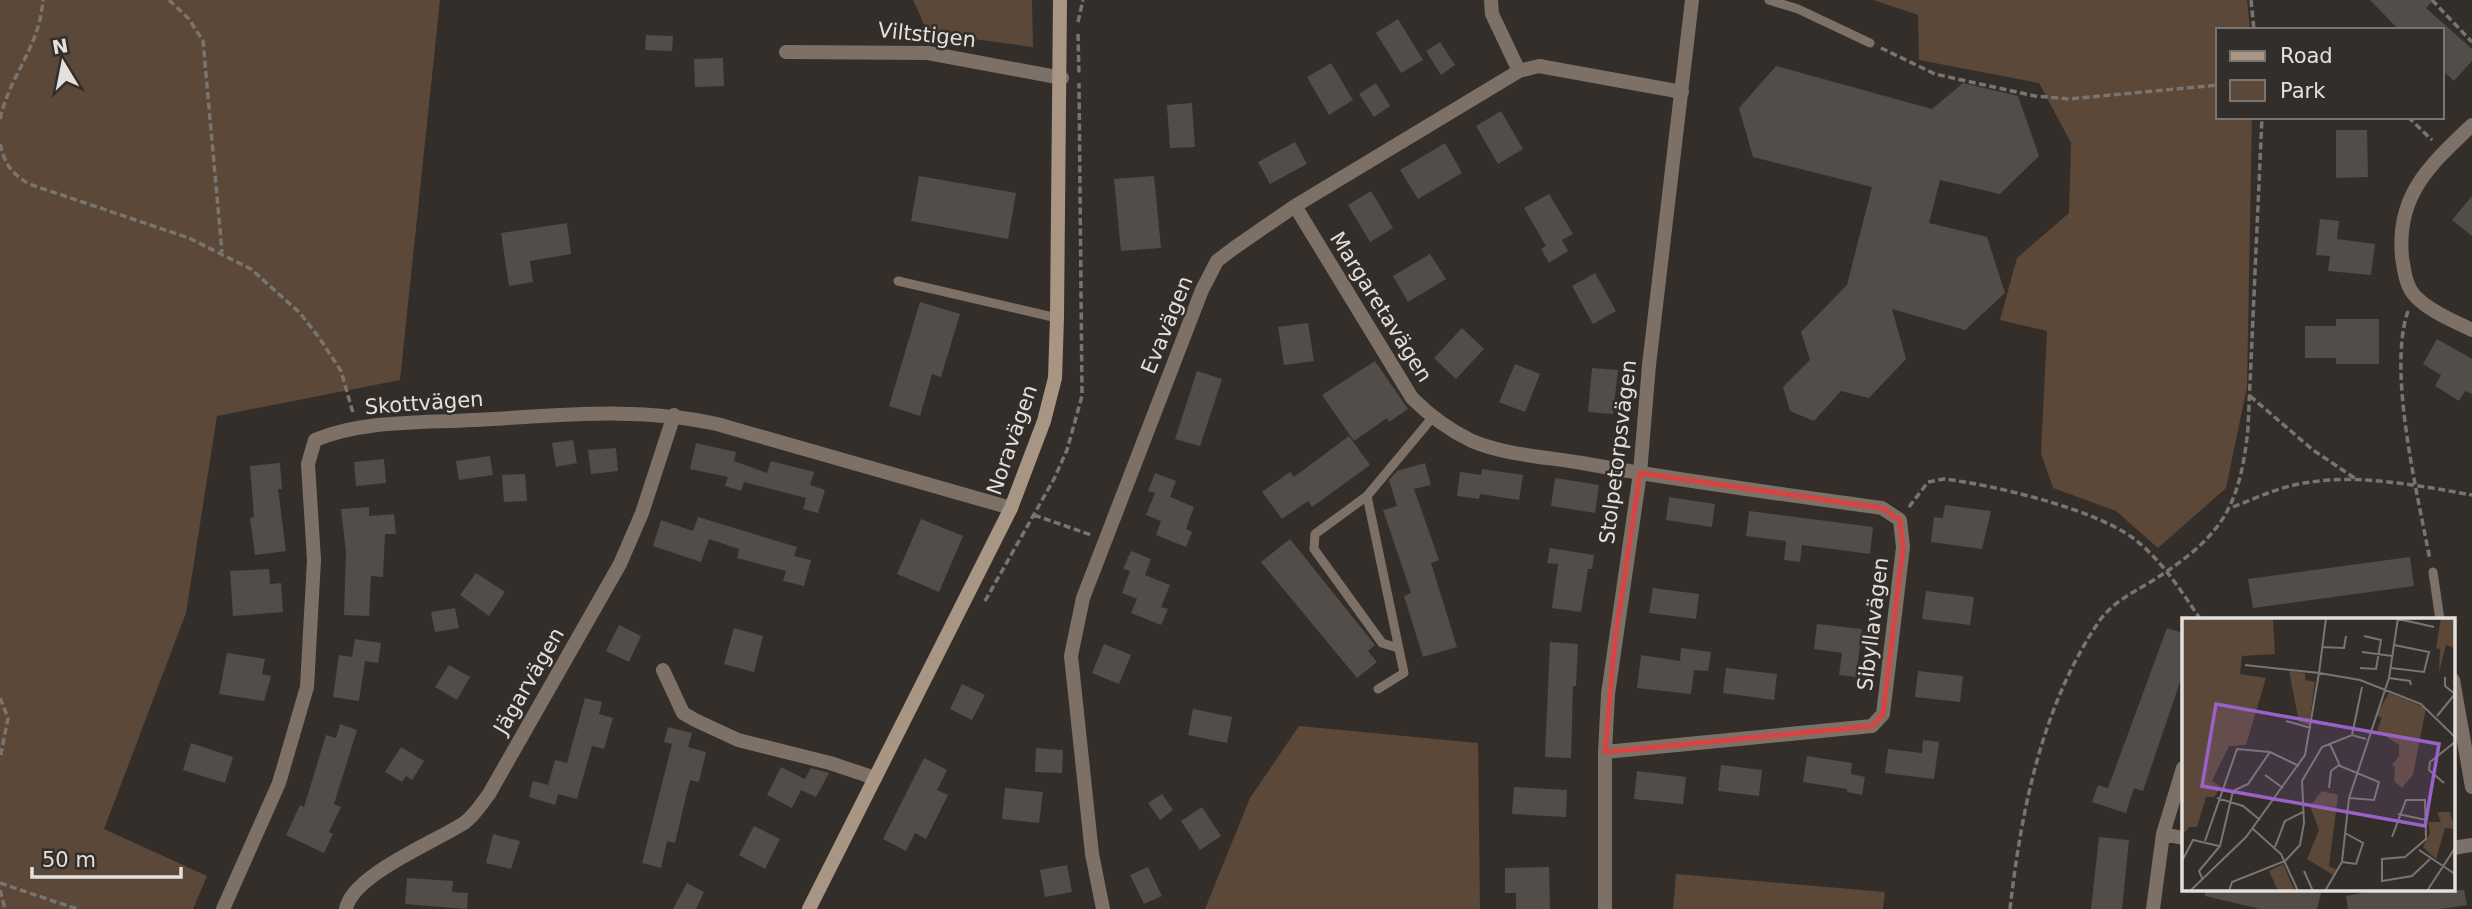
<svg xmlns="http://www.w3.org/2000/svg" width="2472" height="909" viewBox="0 0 2472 909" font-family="'DejaVu Sans',sans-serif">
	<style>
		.green { fill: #5c4838 }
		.building { fill: #524d48 }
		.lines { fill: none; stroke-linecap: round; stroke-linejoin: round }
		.path { stroke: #787470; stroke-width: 3.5; stroke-dasharray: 7 3.5; stroke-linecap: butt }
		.lane { stroke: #7d7066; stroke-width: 9 }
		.street { stroke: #7d7066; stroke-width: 14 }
		.secondary { stroke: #a99584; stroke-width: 14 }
		.marked { fill: none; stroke: #d84443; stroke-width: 5; stroke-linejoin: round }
		.labels { text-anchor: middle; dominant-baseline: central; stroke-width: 5; stroke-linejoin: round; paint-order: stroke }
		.street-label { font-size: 21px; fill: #e3e0dd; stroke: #332e2a }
		.inset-road { fill: none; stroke: #797572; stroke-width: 2 }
		.view { fill: #9a62c8; fill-opacity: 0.15; stroke: #9a62c8; stroke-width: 3.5 }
		.inset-edge { fill: none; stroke: #e3e0dd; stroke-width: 3.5 }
	</style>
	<rect width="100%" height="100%" fill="#332e2a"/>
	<path class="green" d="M0 0H440L400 380 217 416 186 613 104 829 207 876 193 909H0Z
		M913 0H1032L1033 47 928 33Z
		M1873 0H2247L2250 30H2218V117H2252L2247 387 2226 488 2158 548 2116 511 2053 488 2041 453 2047 331 2000 320 2017 258 2069 213 2071 143 2039 83 1919 60 1918 15Z
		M1299 726 1478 743 1480 909H1205L1250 798Z
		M1676 874 1885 892 1883 909H1673Z"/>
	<path class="building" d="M2370 0H2433L2426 8 2472 49V61L2454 81 2442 70V30H2399Z
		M1398 19 1423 60 1401 73 1376 33Z
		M646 35 673 36 672 51 645 50Z
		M1440 42 1455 65 1441 75 1426 51Z
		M723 58 724 86 695 87 694 59Z
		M1331 63 1353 100 1329 115 1307 77Z
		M1776 66 1932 109 1963 83 2018 96 2039 156 2000 194 1940 180 1929 223 1987 237 2005 293 1965 330 1892 309 1906 359 1869 398 1841 391 1814 421 1790 411 1783 387 1810 360 1801 332 1847 285 1872 187 1753 157 1739 108Z
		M1376 83 1390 106 1374 117 1359 94Z
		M1192 103 1195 147 1170 148 1167 105Z
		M1501 111 1523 149 1498 164 1476 126Z
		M2336 130H2367L2368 177 2336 178Z
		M1295 142 1307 164 1270 184 1258 162Z
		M1445 143 1462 173 1418 199 1400 170Z
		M919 176 1016 193 1008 239 911 221Z
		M1154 176 1161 248 1121 251 1114 179Z
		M1371 191 1393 228 1370 242 1348 205Z
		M1549 194 1573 234 1562 240 1568 251 1549 263 1541 249 1546 246 1524 208Z
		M2472 196V236L2452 220Z
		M2320 219 2339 221 2337 239 2375 244 2371 275 2328 271 2330 256 2316 255Z
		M567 223 571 254 530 261 533 282 509 286 501 233Z
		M1430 254 1446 279 1408 302 1393 276Z
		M1595 273 1616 311 1593 324 1572 286Z
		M920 302 960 314 941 377 932 374 920 416 889 406Z
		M2336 319H2379V364H2336V358H2305V326H2336Z
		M1308 323 1314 361 1284 365 1278 327Z
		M1462 328 1484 349 1456 379 1434 358Z
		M2437 339 2472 359V394L2465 391 2459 401 2435 386 2441 375 2423 364Z
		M1375 361 1408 409 1389 422 1387 418 1354 441 1322 395Z
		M1515 364 1540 374 1525 412 1499 402Z
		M1592 368 1618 370 1613 414 1588 412Z
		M1197 371 1222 379 1200 446 1175 439Z
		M1349 436 1370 465 1312 507 1308 501 1282 519 1262 492 1290 472 1294 477Z
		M573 440 577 463 556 467 552 443Z
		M696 443 736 452 734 461 767 473 771 461 814 472 810 485 825 490 818 513 803 509 806 498 744 482 741 491 725 486 728 477 690 469Z
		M616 448 618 471 591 474 588 450Z
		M490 456 493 475 459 480 456 461Z
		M384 459 386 483 356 486 354 462Z
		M280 463 282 489H278L286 551 255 555 250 518 254 517 250 466Z
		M1425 463 1431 485 1414 489 1439 560 1431 563 1457 647 1423 657 1404 596 1411 593 1383 510 1397 506 1389 480 1397 471Z
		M1482 469 1523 475 1519 500 1480 494 1479 499 1457 496 1460 472 1481 475Z
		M1155 473 1176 481 1170 497 1194 507 1186 529 1192 532 1186 547 1156 535 1161 521 1146 515 1155 493 1148 491Z
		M525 474 527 501 504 502 502 475Z
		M1555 478 1599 485 1595 513 1551 506Z
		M1669 497 1715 504 1712 527 1666 520Z
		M1945 505 1991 511 1982 549 1931 542 1934 517 1950 519 1943 518Z
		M369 507V516L394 514 396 534H385L383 577 371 576 369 616 344 615 346 552 341 509Z
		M1749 511 1873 527 1870 554 1802 545 1800 562 1784 560 1786 541 1746 536Z
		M698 517 797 547 794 556 811 560 804 586 783 581 786 571 737 558 739 549 709 539 701 562 653 546 661 520 693 531Z
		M921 519 963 536 939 592 897 574Z
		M1290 539 1375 645 1368 651 1377 662 1357 678 1261 562Z
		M1550 548 1594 555 1592 569H1588L1581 612 1552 608 1558 564 1547 563Z
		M1131 551 1151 559 1145 575 1170 585 1161 607 1168 609 1161 625 1131 613 1137 599 1122 593 1130 571 1123 569Z
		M2410 557 2414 586 2253 608 2248 579Z
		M269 569 270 584 281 583 283 612 233 616 230 571Z
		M476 573 505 592 489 616 460 595Z
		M1653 588 1699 594 1696 619 1649 613Z
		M1926 591 1974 597 1970 625 1922 619Z
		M455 608 459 628 435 632 431 612Z
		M1817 624 1862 629 1856 677 1839 675 1842 653 1814 649Z
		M619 625 641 636 629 662 606 651Z
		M734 628 763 636 754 672 724 664Z
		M2167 628 2183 633V673L2143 791 2134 788 2126 813 2092 802 2098 785 2108 788Z
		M355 639 381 643 378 663 365 661 359 701 333 697 339 655 352 657Z
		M1550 642 1578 644 1576 686H1573L1571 758 1545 757Z
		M1104 644 1131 655 1119 684 1092 673Z
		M1681 648 1711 652 1708 671 1694 670 1691 694 1637 688 1641 655 1680 661Z
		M227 653 265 659 262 674 271 676 264 701 219 694Z
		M449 665 470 677 457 700 435 687Z
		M1726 668 1777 674 1774 700 1723 693Z
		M1918 671 1963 676 1960 702 1915 697Z
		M962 684 985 695 972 720 950 709Z
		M585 698 602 702 599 714 613 718 604 749 592 746 577 799 558 794 555 805 529 797 533 781 548 785 555 760 567 763Z
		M1193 709 1232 717 1227 743 1188 735Z
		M340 724 357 730 334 804 341 807 329 832 333 834 324 853 286 835 300 805 304 807 326 735 336 738Z
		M668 727 692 733 688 747 706 752 699 782 690 780 675 843 667 841 661 868 642 863 672 744 664 742Z
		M1923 740 1939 742 1934 779 1885 773 1888 749 1922 753Z
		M191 743 233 757 225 783 183 770Z
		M401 747 424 761 412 780 406 776 402 782 385 772Z
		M1036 748 1063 750 1062 773 1035 772Z
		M1807 756 1852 763 1851 774 1865 777 1862 795 1847 792V789L1803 782Z
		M924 758 947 770 937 790 948 795 926 839 915 833 906 851 883 839Z
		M1721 765 1762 770 1759 796 1718 791Z
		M781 767 805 779 811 768 829 773 816 797 801 790 792 808 767 795Z
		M1637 771 1686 777 1683 804 1634 799Z
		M1514 787 1567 790 1566 817 1512 814Z
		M1005 788 1043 792 1039 823 1002 819Z
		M1162 794 1173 810 1160 820 1148 803Z
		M1202 807 1221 836 1200 850 1181 821Z
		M754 826 780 839 765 869 739 855Z
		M493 834 520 841 511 869 486 863Z
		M2099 837 2129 840 2122 909H2091Z
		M1067 865 1072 892 1045 897 1040 870Z
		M1148 867 1162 896 1144 904 1130 875Z
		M1549 867 1550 909H1516V893H1505V868Z
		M407 878 453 881 452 892 468 893 467 909 405 904Z
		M687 883 704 892 696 909H673Z
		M2205 890H2310L2321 893 2317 909H2260L2205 896Z
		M2378 890H2464L2467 905 2441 909H2348L2346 896Z"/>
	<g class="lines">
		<path class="path" d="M169 0 189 19 203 41 222 252
			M2251 0 2254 30
			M2432 0 2472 42
			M1078 22 1083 0
			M1078 34 1079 75
			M1881 48 1935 74 2035 96 2069 99 2218 85
			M2408 117 2432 140
			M0 119C10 74 39 49 43 0
			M0 144C5 164 11 173 29 184L189 238 251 269 300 313 320 339 341 371 353 413
			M2408 311C2387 371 2418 496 2430 560
			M2250 396 2313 450 2356 479
			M1909 507 1928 482 1944 479C1994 485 2094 509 2133 538 2162 560 2181 591 2201 620
			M2233 507C2253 499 2273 490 2294 485 2352 472 2415 485 2472 495
			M1034 515 1091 535
			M985 601 1054 479 1067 450 1082 396 1079 83
			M0 698 8 718 0 759
			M0 883 77 909
			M0 890 5 909
			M2010 909C2021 811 2042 706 2098 623 2111 603 2132 593 2152 581 2221 537 2240 509 2248 428L2262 117"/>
		<path class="lane" d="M1769 0 1798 9 1870 43
			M898 281 1057 318
			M1367 496 1315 534 1314 549 1382 643 1398 648
			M2433 572 2440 620
			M1378 689 1404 673 1367 496 1432 418"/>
		<path class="street" d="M1491 0 1492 14 1519 71
			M786 52 928 53 1062 78
			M2472 125C2430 165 2396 195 2402 257 2404 270 2406 288 2416 297 2431 312 2454 321 2472 330
			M1295 206 1412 398C1430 416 1449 430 1472 441 1505 455 1547 457 1582 463 1681 481 1782 494 1882 508L1900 520 1903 547 1883 714 1872 726 1605 752
			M663 670 683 713 695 720 738 740 830 763 875 778
			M2453 680 2472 787
			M2163 834 2183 838
			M2453 848 2472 845
			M223 909 279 783 307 687 314 560 308 464 315 440C363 420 422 423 473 420 555 416 637 406 717 424L1011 508
			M346 909C352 875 435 842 464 823 474 816 482 803 489 794L620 564 642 513 674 415
			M1103 909 1092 854 1071 656 1083 598 1202 290 1217 261 1234 248 1295 206 1519 71 1539 66 1682 92
			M1605 909V752L1608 694 1640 473 1649 365 1692 0
			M2153 909 2163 834 2183 768"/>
		<path class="secondary" d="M809 909 1011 508 1044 421 1055 378 1057 318 1060 0"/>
	</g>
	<path class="marked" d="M1640 473 1882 508 1900 520 1903 547 1883 714 1872 726 1605 752 1615 639Z"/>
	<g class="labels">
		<g class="street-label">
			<text transform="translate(927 35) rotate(6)">Viltstigen</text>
			<text transform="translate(1381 307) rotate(58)">Margaretavägen</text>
			<text transform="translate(1167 325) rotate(-68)">Evavägen</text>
			<text transform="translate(424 403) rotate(-4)">Skottvägen</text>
			<text transform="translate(1012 440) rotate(-71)">Noravägen</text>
			<text transform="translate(1618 452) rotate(-83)">Stolpetorpsvägen</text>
			<text transform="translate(1873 624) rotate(-83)">Sibyllavägen</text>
			<text transform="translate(529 681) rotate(-60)">Jägarvägen</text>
		</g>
	</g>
	<g transform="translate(2182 618)">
		<rect width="273" height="273" fill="#332e2a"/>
		<path d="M0 0H91L93 36 60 38 58 56 84 60 64 127 47 128 30 163 39 169 32 179H24L15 209H7L0 218ZM259 0H273V30L264 27 257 54 258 31 254 30ZM107 53 123 55V62L133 64 127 107 117 104ZM207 75 244 90 231 157 220 170 212 163 213 149 210 147 217 138V127L195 112 200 100 194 97ZM140 173 156 177 147 248 155 252 153 258 125 241 137 212 128 188ZM255 194H268L273 211 263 210 254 241 241 229 248 215 246 204H259ZM101 246 112 271 109 273H96L87 253Z" fill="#5c4838"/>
		<path class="inset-road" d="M144 0 137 55 178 62 239 86 273 119M212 0 252 9M140 29 162 30 164 18M180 34 210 38M178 50 194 51 199 22 182 18M209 50 242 54 247 34 212 27M263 59V68L273 76M207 60 228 63 229 67M255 98 273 76M104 103 129 110M170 117 180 69M148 126 158 148 197 164 192 182 167 180M83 157 101 170M262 165 247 152 248 144 273 124M147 170 149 153 157 147M35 180 61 188 78 202M216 196 244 202M71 211 99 236 116 273M210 219 224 182H243L244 221 223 239 200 241V263L230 258 248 241M23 223 55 131 88 134 117 148M93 229 103 203 121 194M237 232 273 256M0 243 11 222 37 228M160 244 174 246 181 225 163 215M122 253 131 273M21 262 17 253 38 228 51 173 66 166 88 134M8 273 64 219 123 137 137 55 63 47M47 273 50 264 103 243 118 227 122 205 120 163 140 129 170 117 184 121M143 273 160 244 167 180 207 60 216 0M245 273 273 230"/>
		<path class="view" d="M34 86 257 126 243 208 20 168Z"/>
		<rect width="273" height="273" class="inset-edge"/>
	</g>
	<rect x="2216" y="28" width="228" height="91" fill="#332e2a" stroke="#797572" stroke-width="2"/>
	<rect x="2230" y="51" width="35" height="10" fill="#a99584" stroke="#797572" stroke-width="2"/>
	<text x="2280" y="63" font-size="21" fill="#e3e0dd">Road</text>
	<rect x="2230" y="80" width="35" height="21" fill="#5c4838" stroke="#797572" stroke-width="2"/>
	<text x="2280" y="98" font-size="21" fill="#e3e0dd">Park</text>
	<g transform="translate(63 63) rotate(350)" stroke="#332e2a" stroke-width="5" paint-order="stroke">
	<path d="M0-5L12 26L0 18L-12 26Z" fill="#e3e0dd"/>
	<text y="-10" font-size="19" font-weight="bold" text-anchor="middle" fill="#e3e0dd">N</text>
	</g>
	<path d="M32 867v10h149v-10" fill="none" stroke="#e3e0dd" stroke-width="3.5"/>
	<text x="42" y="867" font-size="21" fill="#e3e0dd" stroke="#332e2a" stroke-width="5" paint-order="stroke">50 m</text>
</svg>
